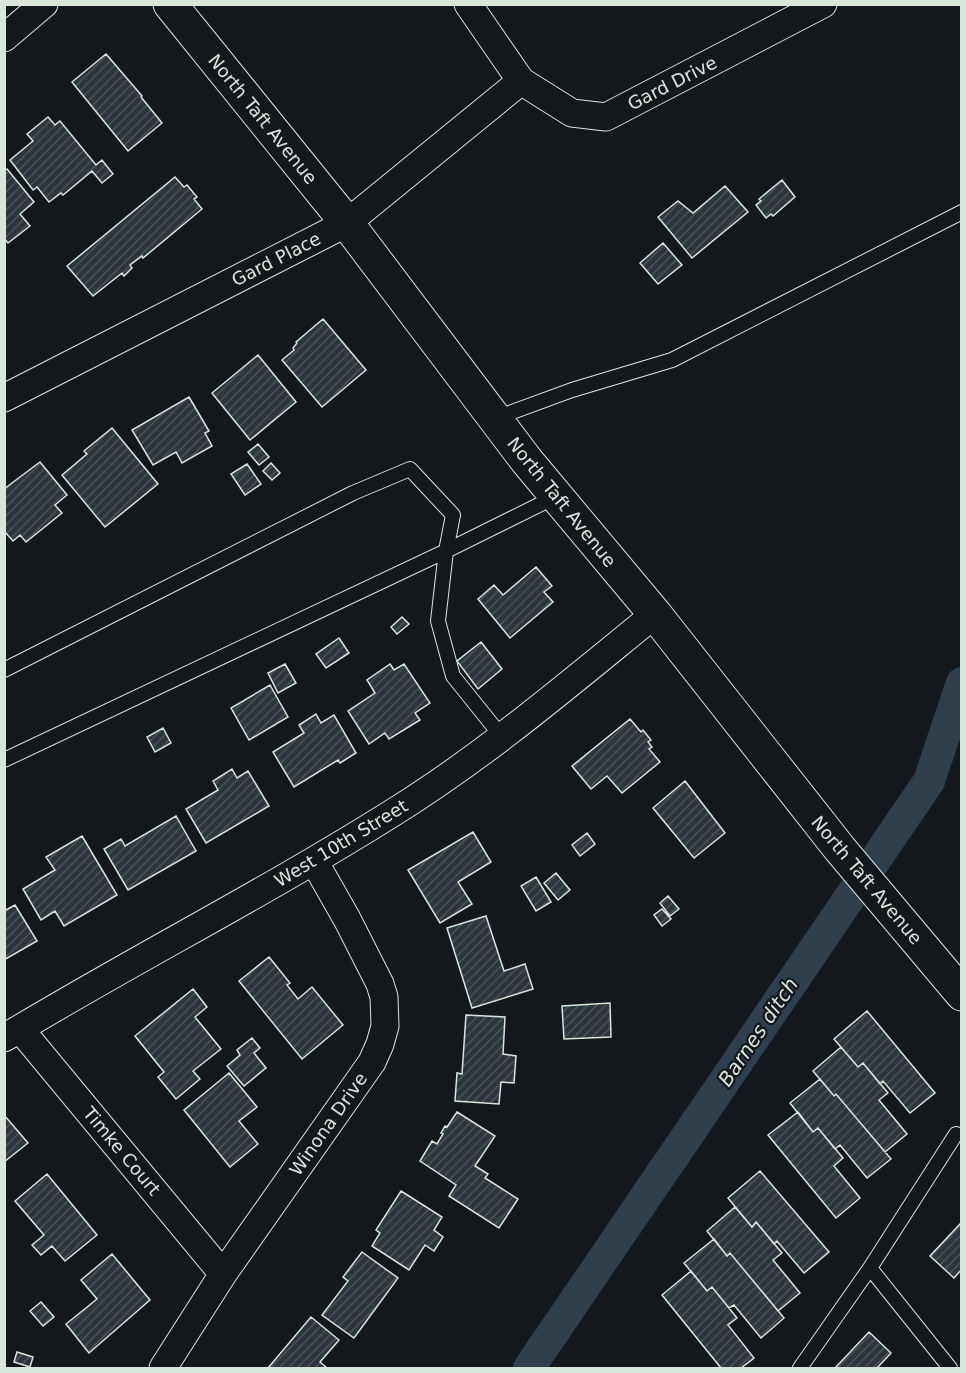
<svg xmlns="http://www.w3.org/2000/svg" width="966" height="1373" viewBox="0 0 966 1373" font-family="'DejaVu Sans',sans-serif">
	<style>
		.lines { fill: none; stroke-linecap: round; stroke-linejoin: round }
		.canal { stroke: #2f3f4d; stroke-width: 32 }
		.building { fill: url(#building-hatch); stroke: #d8e6dc; stroke-width: 1.5 }
		.service-casing { stroke: #d8e6dc; stroke-width: 16 }
		.minor-casing { stroke: #d8e6dc; stroke-width: 29 }
		.secondary-casing { stroke: #d8e6dc; stroke-width: 35 }
		.service { stroke: #14181c; stroke-width: 14 }
		.minor { stroke: #14181c; stroke-width: 27 }
		.secondary { stroke: #14181c; stroke-width: 33 }
		.labels { text-anchor: middle; dominant-baseline: central; stroke-width: 4.5; stroke-linejoin: round; paint-order: stroke }
		.street-label { font-size: 18px; fill: #d8e6dc; stroke: #14181c }
		.water-label { font-size: 20px; font-style: italic; fill: #d8e6dc; stroke: #14181c }
	</style>
	<defs>
		<pattern id="building-hatch" width="6" height="6" patternUnits="userSpaceOnUse" patternTransform="scale(1.5)"><rect width="6" height="6" fill="#2c363c"/><path d="M-1 1l2-2M0 6l6-6M5 7l2-2" fill="none" stroke="#4a5358"/></pattern>
	</defs>
	<rect width="100%" height="100%" fill="#14181c"/>
	<g class="lines">
		<path class="canal" d="M529 1368 929 781 962 683"/>
	</g>
	<path class="building" d="M106 54 142 96 141 97 162 123 128 151 72 82Z
		M48 117 55 125 60 121 96 165 102 160 113 174 102 183 92 171 63 195 61 193 49 202 37 187 33 190 10 160 33 141 27 134Z
		M7 169 34 202 20 214 30 226 8 243 4 238V170Z
		M175 177 184 187 187 185 197 197 194 199 202 209 143 258 142 256 130 265 132 268 124 276 122 273 93 296 67 266Z
		M782 180 795 197 773 216 771 214 766 218 756 205 761 201 759 199Z
		M725 186 748 212 692 258 658 217 678 201 693 213Z
		M663 243 682 265 658 284 640 263Z
		M323 319 366 370 322 407 282 360 294 350 293 348 297 343 296 342Z
		M258 355 296 402 250 440 212 393Z
		M189 397 209 431 205 433 212 446 182 463 176 452 153 465 132 430Z
		M112 428 158 484 105 527 62 475 87 454 84 451Z
		M258 444 269 457 259 465 248 452Z
		M40 462 67 495 55 505 62 513 26 542 20 535 13 541 4 531V489Z
		M271 463 280 473 272 480 263 471Z
		M247 464 261 484 245 495 231 474Z
		M536 567 552 586 544 592 553 602 510 638 478 599 494 585 503 595Z
		M402 617 409 624 397 634 391 627Z
		M339 638 349 653 326 668 316 654Z
		M481 642 502 669 478 689 457 661Z
		M285 664 296 683 278 693 268 673Z
		M390 664 394 670 404 664 430 703 415 713 420 720 389 739 385 733 369 744 348 711 375 693 367 680Z
		M270 685 288 717 249 740 231 708Z
		M316 714 321 723 334 715 356 753 340 763 338 760 294 787 273 752 304 733 299 725Z
		M630 719 641 732 643 730 651 740 648 742 652 747 649 749 660 762 622 793 607 776 591 789 572 766Z
		M163 728 171 743 155 752 147 737Z
		M232 769 237 778 248 771 269 806 206 843 186 809 218 790 213 781Z
		M685 781 725 833 694 858 653 808Z
		M176 816 196 851 128 890 104 849 121 839 125 846Z
		M473 832 491 862 458 882 472 904 440 923 408 870Z
		M587 833 595 844 580 856 572 845Z
		M82 836 117 895 64 926 55 911 41 920 23 889 55 870 46 857Z
		M556 873 570 890 558 900 544 883Z
		M536 877 551 902 536 911 521 886Z
		M668 896 679 909 670 916 660 903Z
		M15 905 37 941 4 960V911Z
		M662 909 671 919 662 926 654 915Z
		M486 916 504 971 525 964 533 989 472 1008 447 928Z
		M269 957 290 983 287 985 298 999 312 987 343 1025 302 1059 239 981Z
		M193 989 207 1007 195 1017 221 1049 193 1071 200 1079 176 1099 158 1077 164 1072 135 1036Z
		M610 1003 611 1037 564 1039 562 1006Z
		M867 1011 935 1093 910 1113 883 1081 880 1084 863 1063 858 1067 834 1039Z
		M466 1015 505 1017 503 1054 516 1056 514 1083 501 1082 499 1104 455 1101 457 1073 462 1074Z
		M252 1038 260 1048 254 1053 266 1068 244 1086 227 1066 240 1055 237 1050Z
		M841 1047 858 1067 863 1063 888 1093 879 1100 907 1134 885 1152 836 1094 834 1096 813 1071Z
		M229 1073 257 1107 239 1121 258 1144 230 1167 184 1110Z
		M820 1079 834 1096 836 1094 891 1159 867 1178 840 1145 835 1149 818 1128 813 1132 790 1103Z
		M457 1112 495 1136 475 1166 488 1174 485 1178 518 1199 499 1228 449 1196 456 1185 420 1161 432 1141 437 1144 443 1134 441 1133 445 1126 447 1127Z
		M798 1112 813 1132 818 1128 843 1158 834 1166 860 1198 836 1218 768 1135Z
		M4 1115 28 1143 4 1162Z
		M760 1171 829 1252 804 1273 777 1241 774 1244 756 1222 752 1227 728 1198Z
		M47 1174 97 1235 65 1261 52 1246 41 1255 32 1245 44 1235 15 1201Z
		M401 1191 442 1217 434 1230 443 1237 434 1251 425 1245 409 1270 372 1246 380 1233 376 1230Z
		M735 1207 752 1227 756 1222 782 1253 773 1260 800 1293 778 1311 730 1253 727 1256 707 1231Z
		M962 1222V1269L954 1278 930 1256Z
		M714 1239 727 1256 730 1253 784 1318 761 1338 734 1305 729 1308 712 1287 707 1291 684 1263Z
		M362 1252 398 1278 354 1338 322 1315 348 1281 343 1277Z
		M112 1254 150 1300 89 1353 66 1324 97 1299 81 1280Z
		M691 1271 707 1291 712 1287 737 1318 728 1325 754 1358 741 1368H721L662 1295Z
		M41 1302 54 1317 43 1326 30 1311Z
		M311 1317 339 1340 320 1362 327 1368H268Z
		M869 1332 891 1353 877 1368H835Z
		M17 1352 33 1357 30 1367 14 1362Z"/>
	<g class="lines">
		<defs>
			<path id="service" d="M496 418 572 390 672 360 962 212
				M4 670 353 493 410 469 453 515 446 551 438 621 453 676 502 737
				M4 760 446 551 557 496
				M870 1268 956 1134
				M800 1368 870 1268 950 1368"/>
			<path id="minor" d="M468 4 521 81 572 113 606 117 823 4
				M4 38 44 4
				M4 398 347 223 521 81
				M20 1029 223 1274
				M4 1038C133 960 267 892 394 812 487 754 570 683 655 614
				M163 1368 223 1274 372 1062 380 1044 385 1026 384 997 380 984 347 919 314 861"/>
			<path id="secondary" d="M170 4 347 223 527 461 655 614 840 849 962 994"/>
		</defs>
		<use href="#service" class="service-casing"/>
		<use href="#minor" class="minor-casing"/>
		<use href="#secondary" class="secondary-casing"/>
		<use href="#service" class="service"/>
		<use href="#minor" class="minor"/>
		<use href="#secondary" class="secondary"/>
	</g>
	<g class="labels">
		<g class="street-label">
			<text transform="translate(672 83) rotate(-27)">Gard Drive</text>
			<text transform="translate(263 119) rotate(51)">North Taft Avenue</text>
			<text transform="translate(276 259) rotate(-27)">Gard Place</text>
			<text transform="translate(562 502) rotate(51)">North Taft Avenue</text>
			<text transform="translate(341 843) rotate(-31)">West 10th Street</text>
			<text transform="translate(867 880) rotate(50)">North Taft Avenue</text>
			<text transform="translate(328 1124) rotate(-55)">Winona Drive</text>
			<text transform="translate(122 1151) rotate(50)">Timke Court</text>
		</g>
		<g class="water-label">
			<text transform="translate(758 1032) rotate(-56)">Barnes ditch</text>
		</g>
	</g>
	<rect width="966" height="1373" fill="none" stroke="#d8e6dc" stroke-width="12"/>
</svg>
